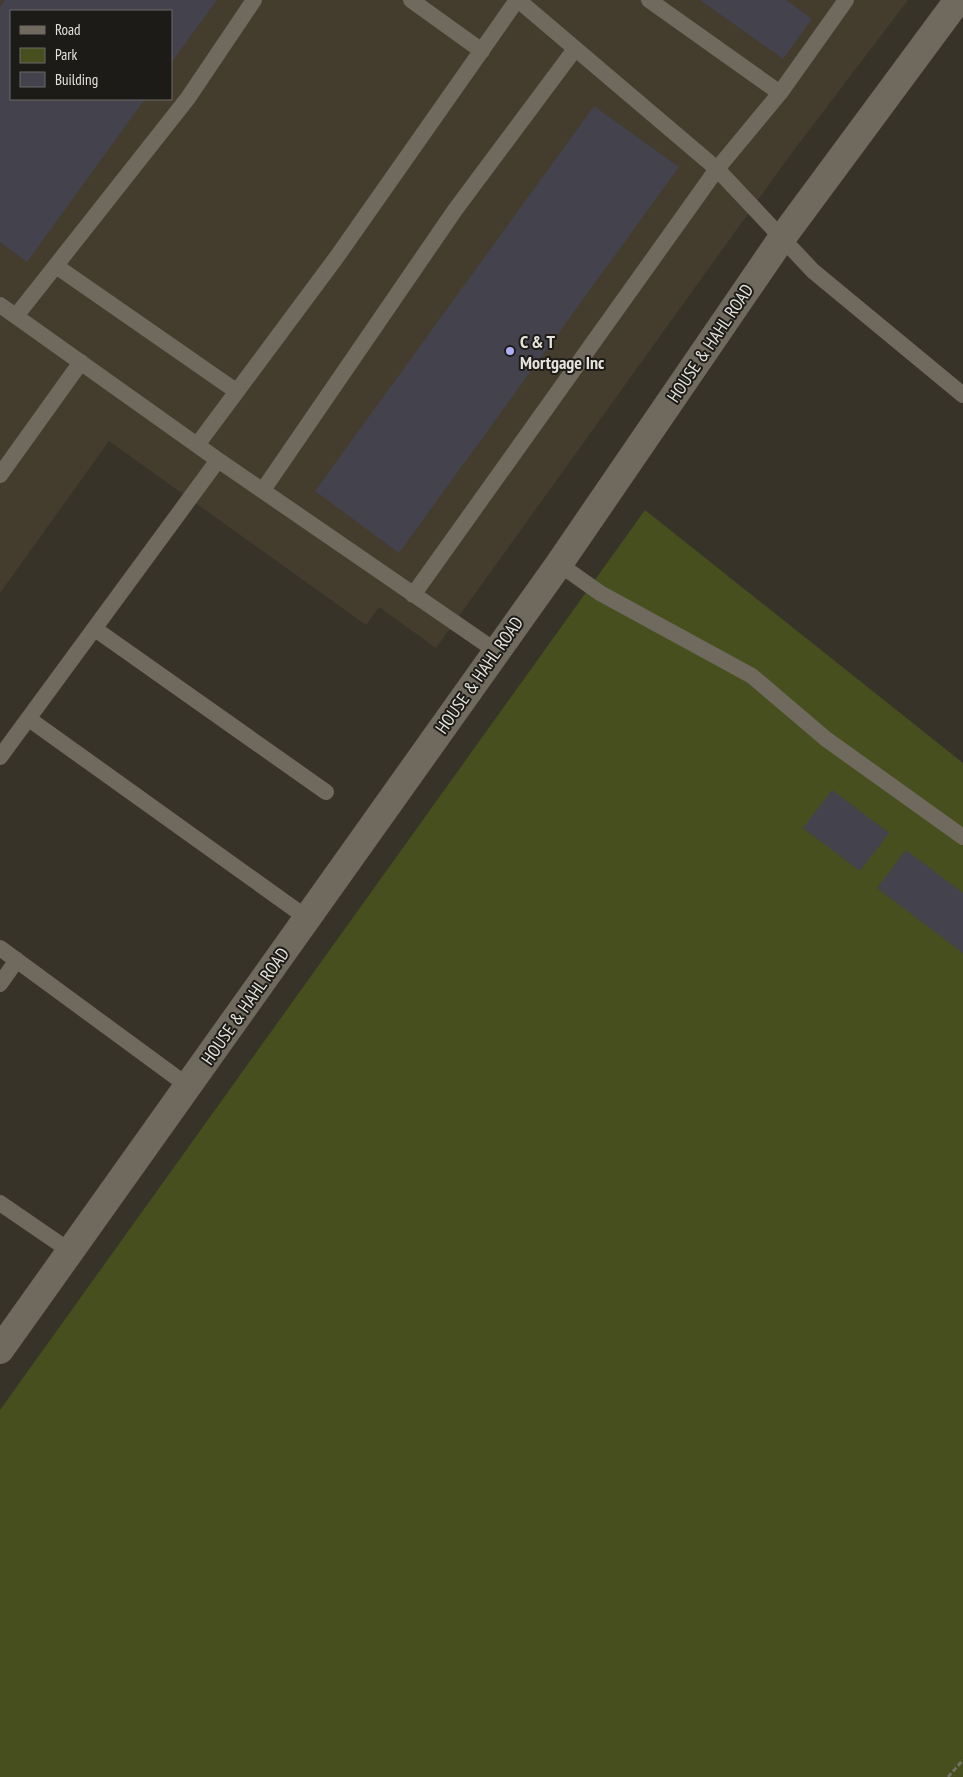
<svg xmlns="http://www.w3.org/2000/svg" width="963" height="1777" viewBox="0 0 963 1777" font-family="'PT Sans Narrow',sans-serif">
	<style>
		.built { fill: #443d2d; fill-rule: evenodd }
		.green { fill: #474f1e }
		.building { fill: #43424d }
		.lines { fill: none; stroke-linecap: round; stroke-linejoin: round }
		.path { stroke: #736f67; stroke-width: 3; stroke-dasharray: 5 2.5; stroke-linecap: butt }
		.service { stroke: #6f695e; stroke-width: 16 }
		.tertiary { stroke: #6f695e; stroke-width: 28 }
		.poi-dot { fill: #afaefa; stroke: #1d1b17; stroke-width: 2 }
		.labels { text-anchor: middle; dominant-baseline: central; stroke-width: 4; stroke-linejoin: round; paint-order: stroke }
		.poi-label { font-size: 18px; font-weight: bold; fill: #e5e2dc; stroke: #1d1b17; text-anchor: start }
		.street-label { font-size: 18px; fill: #e5e2dc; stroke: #1d1b17 }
	</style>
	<rect width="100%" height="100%" fill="#383329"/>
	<path class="built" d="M0 0H908L788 158 436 648 379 607 366 625 109 441 0 593ZM11 11H171V99H11Z"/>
	<path class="green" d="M645 510 963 763V1777H0V1410Z"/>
	<path class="building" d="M5 0H217L171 63V11H11V99H145L27 262 0 242V7Z
		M700 0H786L812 19 783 59Z
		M594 106 679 167 399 553 315 491Z
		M832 790 889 833 860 871 803 828Z
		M906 850 963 893V953L877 888Z"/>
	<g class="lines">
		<path class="path" d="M948 1777 963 1760"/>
		<path class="service" d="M411 0 482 51
			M518 0 717 169 813 271 963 395
			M649 0 780 93
			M56 266 236 391
			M0 305 218 460 496 651
			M16 316 188 98 254 0
			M197 445 336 258 517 0
			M0 475 81 362
			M263 490 455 210 575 49
			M559 564 600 593 752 676 826 739 963 837
			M413 595 717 169 780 93 846 0
			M95 629 326 792
			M29 719 307 918
			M0 757 218 460
			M0 948 188 1086
			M0 984 17 960
			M0 1203 70 1251"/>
		<path class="tertiary" d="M0 1350 559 564 782 238 958 0"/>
	</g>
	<circle class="poi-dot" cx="510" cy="351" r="5"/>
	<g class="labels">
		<g class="poi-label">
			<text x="520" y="341">C &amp; T<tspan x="520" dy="21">Mortgage Inc</tspan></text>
		</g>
		<g class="street-label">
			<text transform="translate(710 343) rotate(-56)">HOUSE &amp; HAHL ROAD</text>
			<text transform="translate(479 675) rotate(-55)">HOUSE &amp; HAHL ROAD</text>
			<text transform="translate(245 1006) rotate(-55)">HOUSE &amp; HAHL ROAD</text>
		</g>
	</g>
	<rect x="10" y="10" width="162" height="90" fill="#1d1b17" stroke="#6d6b66"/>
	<rect x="20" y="26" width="25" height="8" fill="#6f695e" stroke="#6d6b66"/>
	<text x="55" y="35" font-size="15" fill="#e5e2dc">Road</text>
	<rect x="20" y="48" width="25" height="15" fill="#474f1e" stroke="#6d6b66"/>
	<text x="55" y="60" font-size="15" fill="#e5e2dc">Park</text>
	<rect x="20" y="72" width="25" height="15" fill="#43424d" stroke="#6d6b66"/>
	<text x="55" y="85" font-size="15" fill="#e5e2dc">Building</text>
</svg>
